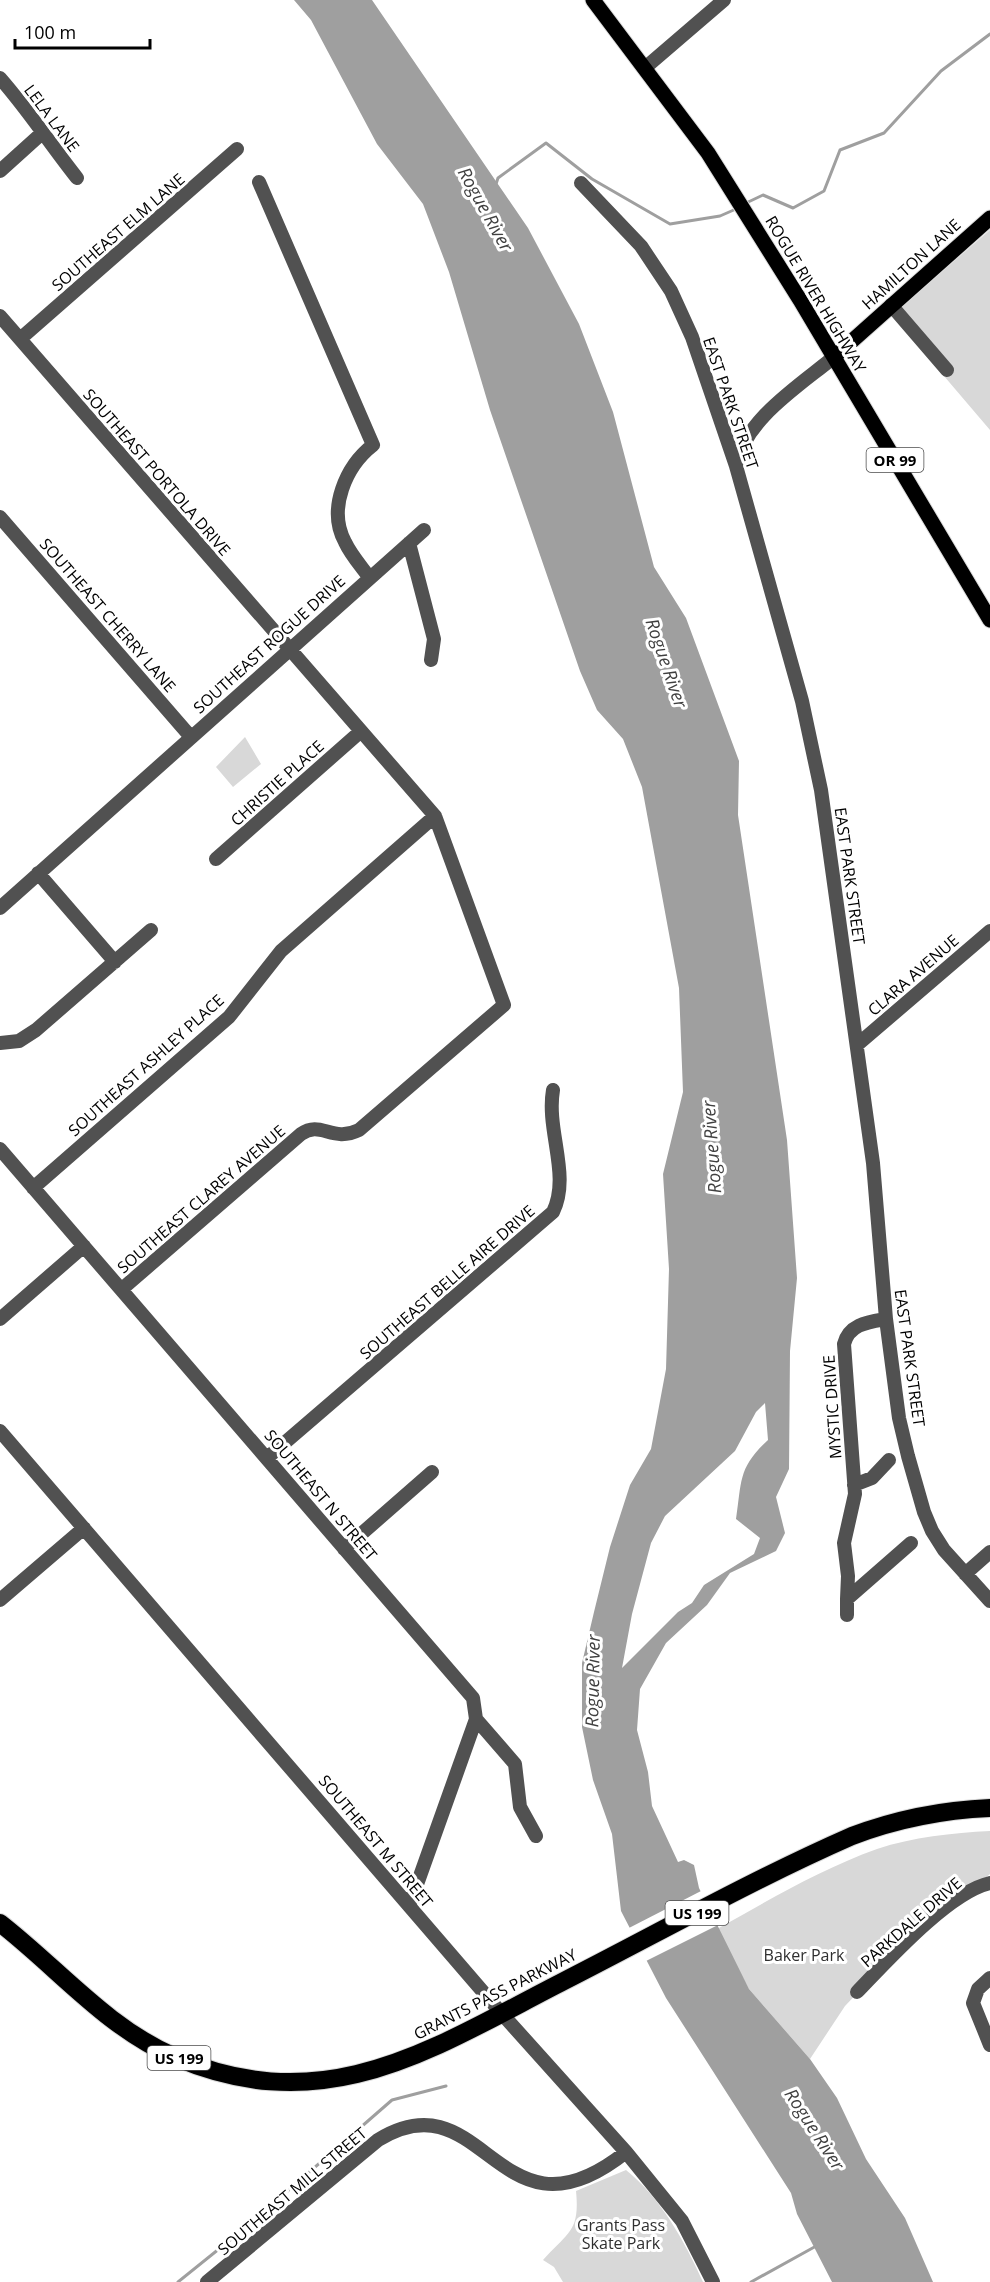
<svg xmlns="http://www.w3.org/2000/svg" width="990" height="2282" viewBox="0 0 990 2282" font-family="'Open Sans',sans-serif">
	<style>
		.green { fill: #d8d8d8 }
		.water { fill: #9f9f9f; fill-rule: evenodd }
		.pier { fill: #fff }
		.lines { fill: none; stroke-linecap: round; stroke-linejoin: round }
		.stream { stroke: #9f9f9f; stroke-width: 3 }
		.major-casing { stroke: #dbdbdb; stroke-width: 17 }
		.highway-casing { stroke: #dbdbdb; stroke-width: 20 }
		.minor { stroke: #515151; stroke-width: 14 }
		.major { stroke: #000; stroke-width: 15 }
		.highway { stroke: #000; stroke-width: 18 }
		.labels { text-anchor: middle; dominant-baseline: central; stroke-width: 6; stroke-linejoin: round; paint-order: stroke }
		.shield { fill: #fff; stroke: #4c4c4c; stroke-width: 1.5 }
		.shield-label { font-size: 15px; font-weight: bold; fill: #000 }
		.street-label { font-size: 16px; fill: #000; stroke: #fff }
		.park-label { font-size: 16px; fill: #2f2f2f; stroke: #fff }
		.water-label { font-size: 18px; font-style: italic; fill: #404040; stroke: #fff }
	</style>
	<rect width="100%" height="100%" fill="#fff"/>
	<path class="green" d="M990 230V430L892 315Z
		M245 737 261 764 233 787 216 767Z
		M990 1831V1874L889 1960 845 2006 810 2059 749 1989 717 1929C769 1900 821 1869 877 1849 913 1837 952 1833 990 1831Z
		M626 2170C661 2198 685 2242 703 2282H563L554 2267 543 2260C568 2232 580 2232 576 2191Z"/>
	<path class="water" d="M294 0H372L528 228 579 324 613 412 654 567 686 618 739 761 738 815 787 1140 797 1278 790 1351 789 1469 776 1497 785 1533 776 1551 730 1573 707 1605 666 1643 640 1689 637 1730 648 1772 652 1806 678 1862 684 1860 694 1865 699 1888 749 1989 810 2059 837 2098 866 2159 905 2218 933 2282H832L797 2214 791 2193 666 1998 621 1911 612 1834 593 1780 582 1727V1663L594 1612 610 1547 630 1485 651 1449 666 1369 669 1269 663 1174 683 1092 679 988 642 787 623 739 597 710 580 671 490 410 449 272 423 204 377 144 311 20ZM765 1403 768 1440C738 1468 742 1480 736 1519L760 1538 754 1554 704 1585 692 1603 678 1612 622 1668 632 1614 651 1543 665 1516 735 1451 756 1412Z"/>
	<path class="pier" d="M703 1890 718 1925 644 1962 627 1929Z"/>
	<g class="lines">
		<path class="stream" d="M496 184 498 178 546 143 592 179 670 224 720 216 736 209
			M744 204 763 195 793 208 824 191 840 150 884 133 941 71 990 34
			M178 2282 245 2228 392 2100 446 2086
			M751 2282 818 2245"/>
		<defs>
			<path id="major" d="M593 0 708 153 800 300 990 620
				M834 357 990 218"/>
			<path id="highway" d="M0 1923C58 1968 107 2028 175 2057 327 2122 433 2048 564 1981 660 1932 754 1879 852 1836 897 1819 943 1810 990 1808"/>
		</defs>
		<use href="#major" class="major-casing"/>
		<use href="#highway" class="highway-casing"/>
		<path class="minor" d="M646 67 724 0
			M0 78C29 111 50 144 77 178
			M0 171 41 134
			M259 182 373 445C346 466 327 509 345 542 351 555 361 566 369 577
			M581 183 641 246 671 291 692 337 736 466 802 701 821 790 873 1163 886 1319 899 1418 908 1456 924 1512 932 1531 944 1550 990 1601
			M891 305 947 370
			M0 316 435 816 504 1005 359 1130C332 1143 321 1120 301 1134L122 1289
			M20 339 237 149
			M736 466C744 420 799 386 834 357
			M0 517 190 736
			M409 543 434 639 431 660
			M216 859 360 732
			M38 873 115 962
			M0 908 424 530
			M0 1043 19 1041 36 1030 151 930
			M857 1045 990 931
			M0 1149 473 1698 476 1719 410 1904
			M33 1188 229 1017 281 951 435 816
			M0 1319 84 1246
			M886 1319C868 1322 849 1324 844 1344L855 1494 844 1543 848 1576 847 1599 911 1543
			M0 1431 503 2015 626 2152 682 2221 713 2282
			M267 1458 553 1212C571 1175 546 1131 553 1090
			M854 1485 872 1478 889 1460
			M344 1549 432 1472
			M965 1574 990 1552
			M847 1599V1615
			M0 1600 84 1528
			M476 1719 515 1764 520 1807 536 1836
			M990 1978 978 1989 973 2003 990 2045
			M857 1992C887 1961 949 1892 990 1883
			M207 2282 378 2140C485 2074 498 2254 626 2152"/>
		<use href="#major" class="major"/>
		<use href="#highway" class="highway"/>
	</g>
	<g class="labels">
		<g class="shield">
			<rect x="866.5" y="448" width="57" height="24" rx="4.5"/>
			<rect x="665.5" y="1901" width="63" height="24" rx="4.5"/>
			<rect x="147.5" y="2046" width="63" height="24" rx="4.5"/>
		</g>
		<g class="shield-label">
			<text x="895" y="460">OR 99</text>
			<text x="697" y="1913">US 199</text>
			<text x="179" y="2058">US 199</text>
		</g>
		<g class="street-label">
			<text transform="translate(52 118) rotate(53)">LELA LANE</text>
			<text transform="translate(118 232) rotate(-41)">SOUTHEAST ELM LANE</text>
			<text transform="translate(911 264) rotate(-42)">HAMILTON LANE</text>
			<text transform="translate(816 294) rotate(59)">ROGUE RIVER HIGHWAY</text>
			<text transform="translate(731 403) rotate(71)">EAST PARK STREET</text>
			<text transform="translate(157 472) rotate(49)">SOUTHEAST PORTOLA DRIVE</text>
			<text transform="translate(108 615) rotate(49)">SOUTHEAST CHERRY LANE</text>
			<text transform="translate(269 644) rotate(-42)">SOUTHEAST ROGUE DRIVE</text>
			<text transform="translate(277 783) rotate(-42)">CHRISTIE PLACE</text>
			<text transform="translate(850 876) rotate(82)">EAST PARK STREET</text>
			<text transform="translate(913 975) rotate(-41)">CLARA AVENUE</text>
			<text transform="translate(146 1065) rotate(-42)">SOUTHEAST ASHLEY PLACE</text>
			<text transform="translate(201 1199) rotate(-41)">SOUTHEAST CLAREY AVENUE</text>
			<text transform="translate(447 1282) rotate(-41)">SOUTHEAST BELLE AIRE DRIVE</text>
			<text transform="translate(910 1358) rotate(82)">EAST PARK STREET</text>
			<text transform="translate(832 1407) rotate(-94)">MYSTIC DRIVE</text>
			<text transform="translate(321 1495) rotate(50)">SOUTHEAST N STREET</text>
			<text transform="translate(376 1841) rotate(50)">SOUTHEAST M STREET</text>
			<text transform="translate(911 1922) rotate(-41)">PARKDALE DRIVE</text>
			<text transform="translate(495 1994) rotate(-27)">GRANTS PASS PARKWAY</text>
			<text transform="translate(292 2191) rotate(-40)">SOUTHEAST MILL STREET</text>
		</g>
		<g class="park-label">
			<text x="804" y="1955">Baker Park</text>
			<text x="621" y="2225">Grants Pass<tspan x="621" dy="18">Skate Park</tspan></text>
		</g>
		<g class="water-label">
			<text transform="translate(486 209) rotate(61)">Rogue River</text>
			<text transform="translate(667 663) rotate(71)">Rogue River</text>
			<text transform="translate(711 1147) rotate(-94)">Rogue River</text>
			<text transform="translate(592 1681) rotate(-89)">Rogue River</text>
			<text transform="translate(815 2129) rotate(57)">Rogue River</text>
		</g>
	</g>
	<path d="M15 39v9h135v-9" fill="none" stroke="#000000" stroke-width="3"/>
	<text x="24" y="39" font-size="18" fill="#000000" stroke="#ffffff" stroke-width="4.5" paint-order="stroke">100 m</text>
</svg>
